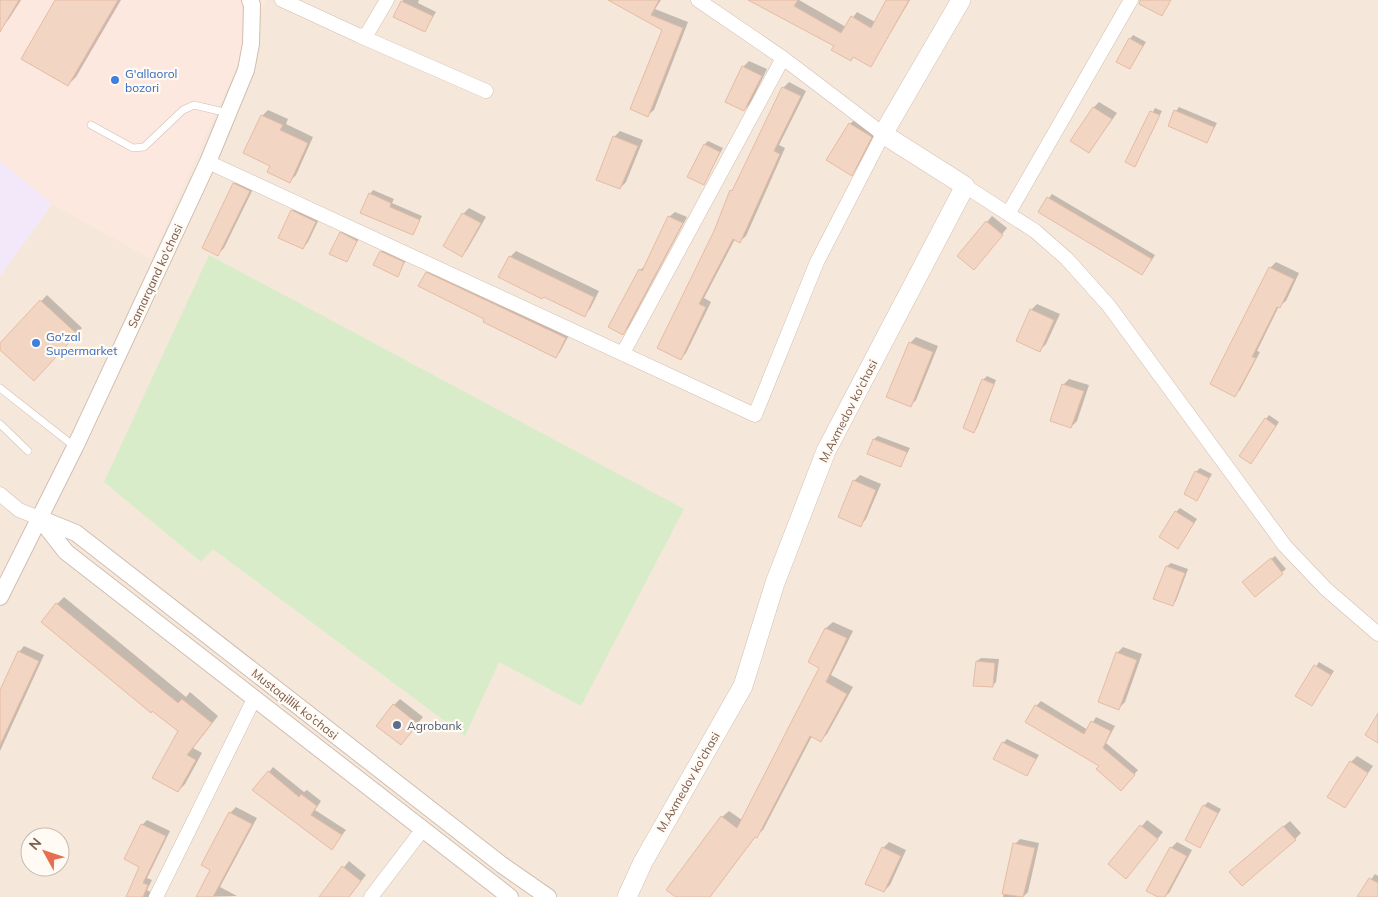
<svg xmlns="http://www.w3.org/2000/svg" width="1378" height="897" viewBox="0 0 1378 897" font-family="Mulish,sans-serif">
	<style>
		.residential { fill: #f5e8da; fill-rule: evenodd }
		.commercial { fill: #fde8e0 }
		.education { fill: #f3e8fa }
		.green { fill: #d8ecc9 }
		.shadow { fill: #0003 }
		.building { fill: #f3d5c3; stroke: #e6bba3 }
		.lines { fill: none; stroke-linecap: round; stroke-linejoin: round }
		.service-casing { stroke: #d1beb0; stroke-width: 8 }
		.minor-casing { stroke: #d1beb0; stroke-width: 15 }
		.tertiary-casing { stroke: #d1beb0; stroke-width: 18 }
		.secondary-casing { stroke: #d6c0b0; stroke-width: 20 }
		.service { stroke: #fff; stroke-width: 7 }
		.minor { stroke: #fff; stroke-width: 14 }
		.tertiary { stroke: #fff; stroke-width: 16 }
		.secondary { stroke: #fff; stroke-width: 19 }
		.shop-dot { fill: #3f7fe0; stroke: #fffaf3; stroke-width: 2 }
		.service-dot { fill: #5c6f8a; stroke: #fffaf3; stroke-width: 2 }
		.labels { text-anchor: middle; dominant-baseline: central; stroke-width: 4.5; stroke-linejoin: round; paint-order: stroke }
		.shop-label { font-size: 12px; fill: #366cbe; stroke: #fffaf3; text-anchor: start }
		.street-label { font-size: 12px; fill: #7a5c4d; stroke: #fffaf3 }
		.service-label { font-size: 12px; fill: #4e5e75; stroke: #fffaf3; text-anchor: start }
	</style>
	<rect width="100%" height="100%" fill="#fdf6ec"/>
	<path class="residential" d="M0 0H1378V897H0ZM30 837H60V867H30Z"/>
	<path class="commercial" d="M0 0H266L151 259 52 204 0 161Z"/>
	<path class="education" d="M0 161 52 204 1 275H0Z"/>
	<path class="green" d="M209 255 684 509 581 706 499 662 465 736 213 549 201 562 104 482Z"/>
	<path class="shadow" d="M0 0H21L9 19 2 27 0 26Z
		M57 0H121L76 77 68 85Z
		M403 0H419L418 3 436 12 425 30 402 2Z
		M614 0H661L655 9 688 22 654 110 648 115 664 30Z
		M750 0H799L846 27 857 12 875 22 888 0H910L871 66 854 56 851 60 835 45Z
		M1133 35 1146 42 1130 68V39Z
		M749 61 767 69 750 104 744 110 743 67Z
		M789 82 806 91 779 145 785 148 746 236 740 241 735 239 704 298 711 302 686 353 681 358 715 231 731 191 736 186 783 88Z
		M1099 102 1117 113 1089 152 1094 107Z
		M1179 107 1217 123 1207 142 1176 111Z
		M1155 108 1162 111 1134 165 1127 162Z
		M268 110 288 119 286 124 313 137 296 175 290 181 272 165 262 116Z
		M856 118 877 131 857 168 851 174 850 124Z
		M620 131 643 140 626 182 620 188 614 137Z
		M708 141 723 148 703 184 705 144Z
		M240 178 255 185 224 248 218 254 234 184Z
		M373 190 394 199 392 203 422 216 413 233 370 194Z
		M1052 194 1155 255 1146 269 1142 273 1039 211Z
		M298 205 321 215 308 242 303 248 292 211Z
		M469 208 486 217 467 250 462 256 445 246 463 214Z
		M675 212 687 217 628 328 623 333 640 270 646 265 669 217Z
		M992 216 1007 228 980 262 987 222Z
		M344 230 360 237 346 261 341 233Z
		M385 248 407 259 397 275 381 252Z
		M516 251 599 291 590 309 584 315 510 257Z
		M1276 262 1299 273 1286 301 1279 306 1257 351 1260 352 1240 390 1234 395 1270 268Z
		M431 269 570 333 560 352 556 356 486 318 427 273Z
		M47 295 82 328 40 373 0 348V345Z
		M1037 304 1060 314 1046 344 1040 350 1031 310Z
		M916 337 938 346 916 400 910 406V343Z
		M987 376 996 380 977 428 974 431 983 380Z
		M1069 379 1089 385 1077 421 1071 427 1063 385Z
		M1269 415 1279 422 1255 458 1266 419Z
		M878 436 910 448 901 465 874 439Z
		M1200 468 1212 474 1197 500 1196 472Z
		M860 475 881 484 866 519 861 525 854 481Z
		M1180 508 1197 519 1178 548 1176 512Z
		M1275 556 1286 569 1255 595 1248 578Z
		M1171 563 1188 569 1176 601 1172 605 1155 598 1167 566Z
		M64 597 186 697 190 692 218 716 193 748 202 753 185 784 178 791 179 731 57 604Z
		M833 622 853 631 831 675 853 687 827 734 821 740 812 736 763 830 756 836 710 897H678L722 817 729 811 742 820 821 667 810 662 826 628Z
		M24 646 44 655 0 751V693L19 652Z
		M1123 647 1142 654 1125 702 1119 708 1117 653Z
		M981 658 999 659 996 682 992 686 977 661Z
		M1319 662 1334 671 1312 704 1297 695Z
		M400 699 423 717 401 744 394 705Z
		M1041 701 1088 730 1096 717 1115 726 1106 743 1138 770 1126 784 1101 766 1036 706Z
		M1007 739 1039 755 1027 775 1003 743Z
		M1357 756 1373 766 1345 806 1351 762Z
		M273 767 304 792 307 790 321 801 315 810 346 830 332 848 269 772Z
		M1208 802 1221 809 1200 846 1204 806Z
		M236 807 257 818 220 887 237 896 198 897 212 869 230 813Z
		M147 820 170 831 147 878 152 880 147 890 152 893 153 897H127L141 866 142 825Z
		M1147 820 1163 832 1132 871 1110 864Z
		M1290 821 1301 833 1295 839 1237 866Z
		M1020 839 1039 843 1028 892 1023 897H1003L1015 844Z
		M889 842 906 850 890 885 884 891 883 848Z
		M1177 842 1192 850 1169 893 1164 897H1160L1171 848Z
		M349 861 366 875 349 897H320Z
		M1375 874 1378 876V897H1358Z"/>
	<path class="building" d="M0 0H19L0 32Z
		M55 0H118L68 86 21 59Z
		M608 0H659L651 15 683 28 648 117 630 109 662 30Z
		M748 0H798L794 6 841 33 851 16 871 28 886 0H909L871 67 853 57 851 61 831 50 834 46Z
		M1140 0H1171L1162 16 1139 4Z
		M401 1 433 16 425 32 393 17Z
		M1129 38 1143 46 1130 69 1116 62Z
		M742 66 762 76 744 111 725 102Z
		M782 87 801 96 774 151 780 154 740 243 733 239 699 304 706 307 681 360 657 348 714 231 730 190 732 191Z
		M1093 107 1112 119 1089 153 1070 141Z
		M1174 110 1214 127 1207 143 1168 126Z
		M1150 111 1160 115 1135 167 1125 162Z
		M261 115 283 125 280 130 308 143 290 183 267 172 270 166 243 153Z
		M849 123 872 137 852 176 826 160Z
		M613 136 638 146 620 189 596 180Z
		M704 144 720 152 704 185 687 177Z
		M233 183 250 191 218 256 202 248Z
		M369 193 391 203 390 207 420 220 413 235 360 213Z
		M1047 197 1152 259 1142 275 1038 212Z
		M291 210 316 222 303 249 278 238Z
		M462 213 481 223 462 257 443 246Z
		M668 216 683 223 623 335 608 327 639 269 642 271Z
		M986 221 1003 235 974 270 957 256Z
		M340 232 357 241 347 262 329 254Z
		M380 251 404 262 398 277 373 265Z
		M509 256 594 297 585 317 544 297 542 299 498 277Z
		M1269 267 1294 279 1280 308 1277 307 1252 357 1256 358 1235 397 1210 384Z
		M426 272 566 338 556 358 483 322 484 319 418 286Z
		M40 300 77 334 34 381 0 350V343Z
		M1030 309 1054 320 1040 352 1016 341Z
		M909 342 933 352 911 407 886 397Z
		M982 379 994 384 974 433 963 428Z
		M1062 384 1084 391 1071 428 1050 421Z
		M1265 418 1276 426 1251 464 1239 456Z
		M873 439 907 452 901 467 867 454Z
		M1195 471 1209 478 1197 501 1184 494Z
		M853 480 876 490 861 527 838 517Z
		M1175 511 1194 523 1178 549 1159 537Z
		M1271 558 1283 574 1255 597 1242 582Z
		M1166 566 1185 573 1173 606 1153 599Z
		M56 603 178 703 182 699 212 723 187 755 196 760 178 792 152 778 178 731 152 711 151 713 41 622Z
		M825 628 847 638 826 682 847 694 821 742 810 736 757 838 755 837 710 897H676L666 890 721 816 737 828 819 668 808 662Z
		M18 651 39 661 0 745V690Z
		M1116 652 1137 660 1119 710 1098 702Z
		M976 661 995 663 993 687 973 686Z
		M1314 665 1331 675 1312 706 1295 696Z
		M393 704 418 724 401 745 376 726Z
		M1035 705 1084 734 1091 721 1111 731 1103 748 1135 775 1121 791 1096 769 1099 766 1025 722Z
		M1378 713V743L1365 735Z
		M1002 742 1036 759 1027 776 993 759Z
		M1350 761 1368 773 1345 808 1327 797Z
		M268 771 299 797 301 794 317 806 311 815 342 835 332 850 252 790Z
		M1203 805 1218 813 1200 848 1185 840Z
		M229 812 252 824 213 897H196L210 870 201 865Z
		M141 824 166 836 143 883 148 885 143 897H126L139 867 124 859Z
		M1140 825 1158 839 1126 879 1108 864Z
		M1283 826 1296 840 1242 886 1229 872Z
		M1013 843 1035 848 1023 897 1002 894Z
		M882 847 901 856 884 892 865 884Z
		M1170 847 1187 856 1165 897H1158L1146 891Z
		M342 866 361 881 349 897H319Z
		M1369 878 1378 883V897H1357Z"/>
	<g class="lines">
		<defs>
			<path id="service" d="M91 125 133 148 144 147 183 110 194 105 228 113
				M0 388 75 447
				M0 424 28 451"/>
			<path id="minor" d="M282 0 360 36 367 34 387 0
				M360 36 486 91
				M208 162 755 415 817 262 883 134 783 58 698 0
				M965 186 1035 231 1067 259 1109 306 1285 546 1326 589 1378 634
				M1008 214 1131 0
				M623 353 783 58
				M0 494 19 510 39 518
				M156 897 254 699
				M371 897 423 829"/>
			<path id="tertiary" d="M39 518 76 533 502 865 548 897
				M41 520 66 552 510 897
				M0 597 75 447 208 162 246 70 251 44 252 5 250 0"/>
			<path id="secondary" d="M627 897 643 862 743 686 775 583 826 451 965 186 883 134 961 0"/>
		</defs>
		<use href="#service" class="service-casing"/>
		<use href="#minor" class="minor-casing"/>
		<use href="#tertiary" class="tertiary-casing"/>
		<use href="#secondary" class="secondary-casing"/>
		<use href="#service" class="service"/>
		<use href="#minor" class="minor"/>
		<use href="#tertiary" class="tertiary"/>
		<use href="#secondary" class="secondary"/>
	</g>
	<g class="shop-dot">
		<circle cx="115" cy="80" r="5"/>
		<circle cx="36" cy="343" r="5"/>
	</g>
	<circle class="service-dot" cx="397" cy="725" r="5"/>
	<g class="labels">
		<g class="shop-label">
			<text x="125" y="73">G'allaorol<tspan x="125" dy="14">bozori</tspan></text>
			<text x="46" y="336">Go'zal<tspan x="46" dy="14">Supermarket</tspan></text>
		</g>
		<g class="street-label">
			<text transform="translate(155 276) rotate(-65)">Samarqand ko'chasi</text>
			<text transform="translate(848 411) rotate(-63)">M.Axmedov ko'chasi</text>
			<text transform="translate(295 704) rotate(38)">Mustaqillik ko’chasi</text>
			<text transform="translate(688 782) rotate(-60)">M.Axmedov ko'chasi</text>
		</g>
		<g class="service-label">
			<text x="407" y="725">Agrobank</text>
		</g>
	</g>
	<g transform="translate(45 852) rotate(310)"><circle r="24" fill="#fffaf3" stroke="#cabbb1"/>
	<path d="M0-4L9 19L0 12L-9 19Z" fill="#e76f51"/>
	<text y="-8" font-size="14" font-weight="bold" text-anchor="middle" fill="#7a5c4d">N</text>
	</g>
</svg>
